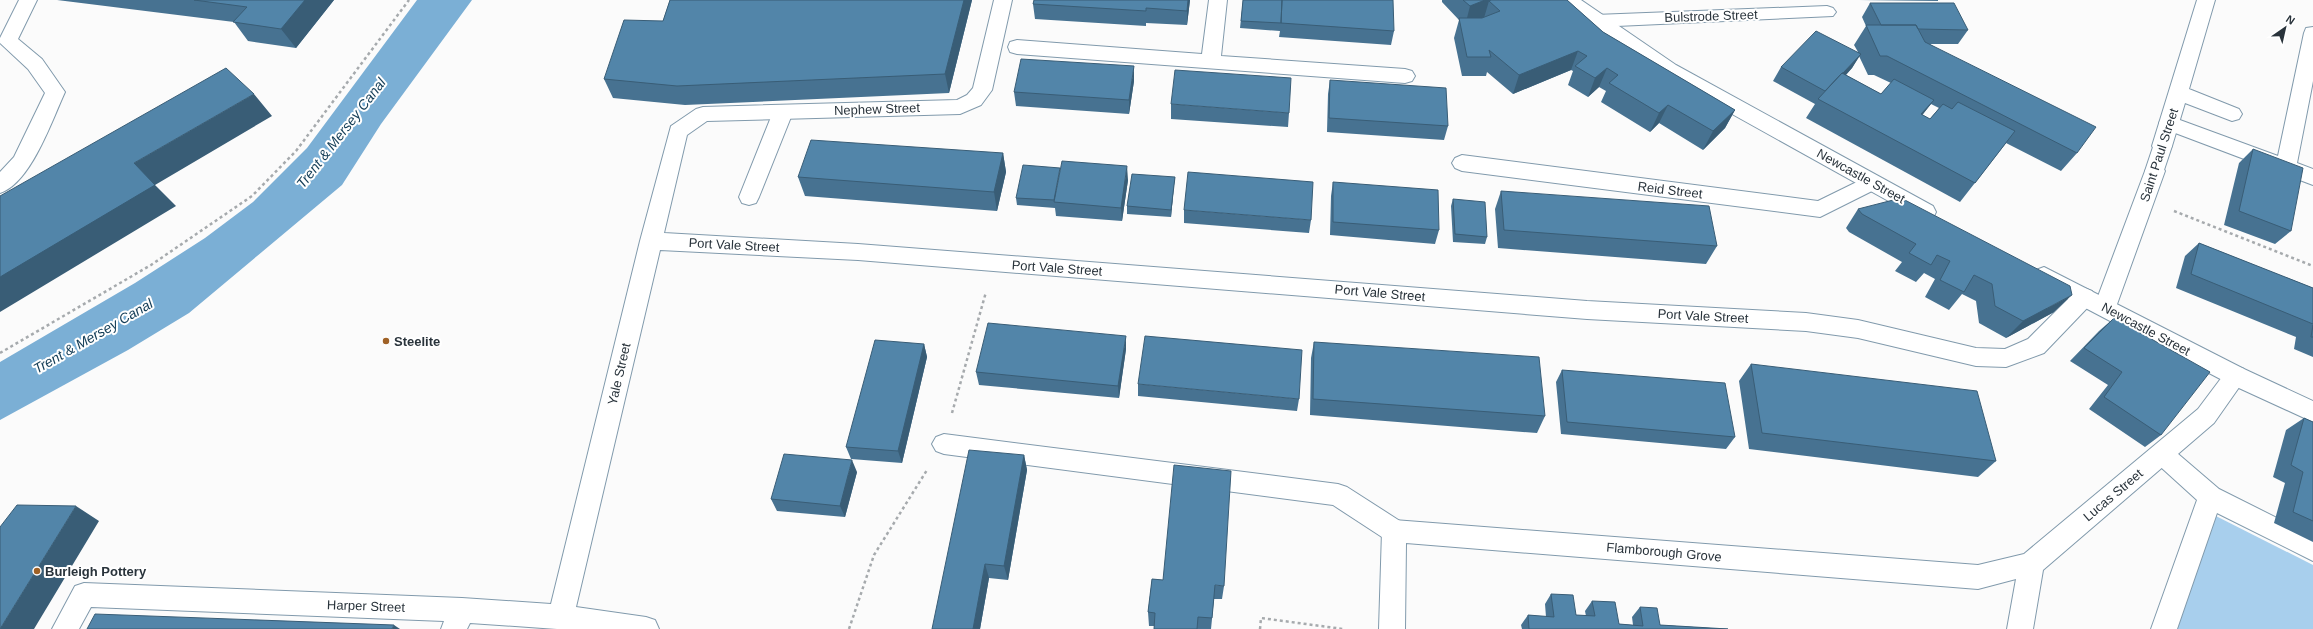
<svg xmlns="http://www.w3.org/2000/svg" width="2313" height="629" viewBox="0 0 2313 629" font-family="Helvetica,sans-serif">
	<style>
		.green { fill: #a8cfed }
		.water { fill: #7bafd5 }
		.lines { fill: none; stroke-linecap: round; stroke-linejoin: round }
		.service-casing { stroke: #819aac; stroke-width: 2 }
		.pedestrian-casing { stroke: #819aac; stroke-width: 2 }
		.minor-casing { stroke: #819aac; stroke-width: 2 }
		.secondary-casing { stroke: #819aac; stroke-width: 2 }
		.path { stroke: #a6aaad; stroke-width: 2.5; stroke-dasharray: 3 3; stroke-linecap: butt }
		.service { fill: #fff; fill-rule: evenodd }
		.pedestrian { fill: #fff; fill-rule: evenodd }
		.minor { fill: #fff; fill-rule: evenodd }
		.secondary { fill: #fff; fill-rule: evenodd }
		.wall { fill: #477291; fill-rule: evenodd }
		.shaded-wall { fill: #395d76 }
		.building { fill: #5285a9; stroke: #395d76 }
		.poi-dot { fill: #9f6126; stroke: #fff; stroke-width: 1.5 }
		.labels { text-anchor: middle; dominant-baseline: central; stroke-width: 4; stroke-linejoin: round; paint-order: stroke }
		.street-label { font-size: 13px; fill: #29333b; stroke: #fff }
		.poi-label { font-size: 13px; font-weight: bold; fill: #29333b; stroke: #fff; text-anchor: start }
		.water-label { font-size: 14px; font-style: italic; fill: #123c56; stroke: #fff }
	</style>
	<rect width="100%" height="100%" fill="#fbfbfb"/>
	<path class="green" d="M2210 513 2313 565V629H2172Z"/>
	<path class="water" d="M417 0H472L381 124 342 185 189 313 128 350 0 420V362L135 283 205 238 253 202 307 148Z"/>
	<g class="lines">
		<defs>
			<path id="service" d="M19 0H37L18 39 42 59 65 92C52 120 31 183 0 193V172L14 157 45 93 28 69 0 43V38Z
				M1209 0H1227L1221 56 1405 69 1412 71 1415 76 1412 81 1405 83 1017 54 1010 52 1008 47 1010 42 1017 40 1202 54Z
				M2313 27V81L2297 163 2313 169V185L2162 128 2159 123 2162 118 2169 116 2278 156 2304 33 2306 28Z
				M783 105 790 107 793 112 759 197 756 203 749 205 742 203 739 197 773 112 776 107Z
				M944 434 1338 484 1347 487 1403 523 1406 531 1403 539 1394 542 1385 539 1333 505 944 454 936 451 932 444 936 437Z
				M2162 444 2170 447 2219 489 2313 536V561L2217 513 2177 629H2151L2197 500 2154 461 2150 454 2154 447Z"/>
			<path id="pedestrian" d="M2162 139 2169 141 2172 146 2162 176 2155 179 2148 176 2145 171 2155 141Z"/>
			<path id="minor" d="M994 0H1012L992 90 981 105 960 114 707 121 687 135 664 233 858 244 1587 301 1806 313 1858 320 1976 348 2005 349 2028 339 2076 291 2084 288 2092 291 2095 297 2092 303 2044 353 2006 367 1976 366 1858 338 1806 331 1587 319 858 260 660 250 576 607 646 617 655 620 659 629H557L470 623 467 629H441L444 621 91 607 79 629H52L75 586 84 583 462 598 551 604 640 241 671 126 696 109 703 107 957 100 967 95 973 88Z
				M2197 0H2215L2189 89 2239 109 2242 114 2239 119 2232 121 2185 103 2172 146 2169 151 2162 153 2155 151 2152 146Z
				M1827 6 1833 8 1836 12 1833 16 1595 27 1588 25 1586 21 1588 17 1595 15Z
				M1462 155 1818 201 1871 175 1878 178 1881 183 1878 188 1820 217 1462 171 1455 168 1452 163 1455 158Z
				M2155 163 2162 166 2165 171 2116 307 2113 313 2105 316 2097 313 2094 307 2145 171 2148 166Z
				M2236 366 2244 369 2247 376 2214 423 2043 570 2033 629H2007L2016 579 1978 589 1406 543 1405 629H1379L1382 531 1385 523 1394 520 1978 565 2024 554 2198 409 2228 369Z"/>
			<path id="secondary" d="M1559 0H1581L1676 65 1933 206 1936 212 1933 218 1926 220 1919 218 1662 75 1562 4Z
				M2044 267 2244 369 2313 401V422L2228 383 2036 282 2033 276 2036 270Z"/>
		</defs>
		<use href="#service" class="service-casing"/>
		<use href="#pedestrian" class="pedestrian-casing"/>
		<use href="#minor" class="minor-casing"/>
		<use href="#secondary" class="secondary-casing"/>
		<path class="path" d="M2174 211 2313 266
			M0 353 151 265 252 196 296 151 409 0
			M952 413 986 292
			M849 629 874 555 927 470
			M1260 629 1261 618 1343 629"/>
		<use href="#service" class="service"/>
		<use href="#pedestrian" class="pedestrian"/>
		<use href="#minor" class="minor"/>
		<use href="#secondary" class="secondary"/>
	</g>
	<path class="wall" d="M57 0H334L296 48 248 41 234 22Z
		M670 0H972L949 93 685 105 613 98 604 79 663 21Z
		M1034 0H1190L1187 25 1146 23V26L1035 19 1033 4Z
		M1243 0 1394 31 1391 45 1279 37 1280 31 1240 28Z
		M1442 0H1567L1603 32 1735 110 1725 128 1703 150 1659 123 1650 132 1601 102 1606 91 1599 87 1588 97 1568 85 1573 71 1571 70 1513 94 1487 72 1486 76H1462L1454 38 1459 20 1442 2Z
		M1859 0H1938V1Z
		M1870 3 1968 30 1958 44H1930L2077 153 2061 171 2006 143 1960 202 1806 118 1815 104 1773 81 1781 67 1858 52 1854 45 1866 26 1862 17ZM1859 56 1868 75H1874L1891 83 1881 94 1846 75 1852 68ZM1931 104 1939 108 1930 119 1922 115Z
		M1330 80 1448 126 1444 140 1327 132 1328 94Z
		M1134 81 1129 114 1016 106 1014 92Z
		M1171 104 1289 113 1288 127 1171 119Z
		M2253 149 2291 231 2275 244 2224 225 2239 163Z
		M1003 153 1006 172 997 211 805 196 798 177Z
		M1175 177 1174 185 1171 217 1127 214V206Z
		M1128 180 1122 221 1056 216 1055 208 1017 205 1016 198Z
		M1333 182 1439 230 1435 244 1330 235 1331 196Z
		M1501 191 1717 246 1706 264 1498 248 1495 209Z
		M1453 199 1487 237 1485 244 1453 242 1451 206Z
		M1858 209 2054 312 2006 338 1979 323 1976 301 1962 294 1949 310 1925 297 1935 279 1924 273 1916 282 1895 271 1902 262 1849 232 1846 228Z
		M1184 210 1311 220 1309 233 1184 223Z
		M2199 243 2313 288V357L2294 349 2296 337 2176 288 2185 256Z
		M2114 318 2161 435 2145 447 2089 409 2108 385 2070 361 2099 331Z
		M1314 342 1545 416 1537 433 1310 415 1311 358Z
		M924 344 927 357 902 463 851 459 846 447Z
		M1126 349 1119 398 979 385 976 372Z
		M1751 364 1996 461 1978 477 1749 449 1739 381Z
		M1562 370 1735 437 1726 449 1561 434 1556 382Z
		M1138 384 1299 399 1297 411 1138 396Z
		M2304 418 2313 422V542L2274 523 2285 483 2273 477 2286 430Z
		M1024 455 1027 470 1008 580 989 578 980 629H932Z
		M857 472 845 517 777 511 771 499Z
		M1152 579 1224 586 1222 599H1214L1211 629H1154V626H1149L1148 612Z
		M1551 594 1576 615 1586 616 1585 611 1592 601 1619 624 1633 625 1632 617 1640 607 1660 625 1728 629H1522L1521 625 1528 615 1546 617 1545 604Z"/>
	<path class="shaded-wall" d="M305 0H334L296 48 281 29Z
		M964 0H972L949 93 945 74Z
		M1188 0H1190L1187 25V11Z
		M1485 0H1496L1489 1 1484 18 1465 26 1470 6Z
		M1578 51 1571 70 1513 94 1519 75Z
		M1861 54 1852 68 1822 101 1826 91Z
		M1134 66V81L1129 114V100Z
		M1607 68 1599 87 1588 97 1595 78Z
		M254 94 272 116 155 185 176 206 0 312V277L134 163Z
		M1934 100 1920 118 1921 114Z
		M1668 105 1659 123 1650 132 1659 113Z
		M1735 110 1725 128 1703 150 1713 131Z
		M1003 153 1006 172 997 211 994 192Z
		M1127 166 1128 180 1122 221 1121 208Z
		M1175 177 1174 185 1171 217V210Z
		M2072 295 2054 312 2006 338 2023 321Z
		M1126 336V349L1119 398 1118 386Z
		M924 344 927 357 902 463 898 451Z
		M1024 455 1027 470 1008 580 1004 566Z
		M852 460 857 472 845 517 840 506Z
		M76 506 99 521 34 629H0Z
		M985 564 989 578 980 629H973Z
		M394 625 400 629H392Z"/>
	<path class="building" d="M194 0H305L281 29 233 22 247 7Z
		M670 0H964L945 74 677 86 604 79 624 20 663 21Z
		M1034 0H1188L1187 11 1146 8V11L1033 4Z
		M1243 0H1282L1281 23 1241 21Z
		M1282 0H1393L1394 31 1281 23Z
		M1463 0H1485L1470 6Z
		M1491 0H1567L1603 32 1735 110 1713 131 1668 105 1659 113 1609 83 1618 75 1607 68 1595 78 1575 66 1587 56 1578 51 1519 75 1489 50 1491 57H1467L1459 18H1482L1500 11 1489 1Z
		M1870 3H1954L1968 30 1918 29 1916 25H1881Z
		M1866 25H1916L1925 42 2096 127 2077 153 1887 56H1880Z
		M1816 31 1861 54 1843 73H1842L1825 91 1781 67Z
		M1021 59 1134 66 1129 100 1014 92Z
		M226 68 254 94 134 163 155 185 0 277V196Z
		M1175 70 1291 78 1289 113 1171 104Z
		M1842 73 1881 94 1894 79 1934 100 1921 114 1930 119 1943 104 1952 109 1958 102 2015 131 1975 183 1818 99Z
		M1330 80 1446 88 1448 126 1329 118Z
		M811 140 1003 153 994 192 798 177Z
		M2253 149 2303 168 2291 231 2239 211Z
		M1062 161 1127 166 1121 208 1054 202Z
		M1023 165 1060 168 1054 200 1016 198Z
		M1188 172 1313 182 1311 220 1184 210Z
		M1132 174 1175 177 1171 210 1127 206Z
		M1333 182 1438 190 1439 230 1333 222Z
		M1501 191 1709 206 1717 246 1504 230Z
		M1901 198 2070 286 2072 295 2023 321 1995 306 1992 284 1974 275 1964 292 1940 280 1950 261 1937 255 1931 265 1909 253 1916 244 1862 214 1858 209Z
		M1453 199 1485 202 1487 237 1455 234Z
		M2199 243 2313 288V324L2191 274Z
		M2114 318 2210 372 2161 435 2104 397 2122 372 2084 348Z
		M988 323 1126 336 1118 386 976 372Z
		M2313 325V337H2311Z
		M1145 336 1302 350 1299 399 1138 384Z
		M875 340 924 344 898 451 846 447Z
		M1314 342 1539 357 1545 416 1313 399Z
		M1751 364 1977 391 1996 461 1762 433Z
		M1562 370 1725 383 1735 437 1567 422Z
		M2304 418 2313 422V521L2293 512 2303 472 2291 465Z
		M969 450 1024 455 1004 566 985 564 973 629H932Z
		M784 454 852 460 840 506 771 499Z
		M1174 465 1231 471 1224 586 1215 585 1212 618 1198 617 1197 629H1154L1155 613 1148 612 1152 579 1163 580Z
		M17 505 76 506 0 629V527Z
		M1551 594 1573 595 1576 615 1595 616 1592 601 1615 602 1619 624 1643 626 1640 607 1657 608 1660 625 1728 629H1529L1528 615 1554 617Z
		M95 614 394 625 392 629H87Z"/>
	<g class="poi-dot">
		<circle cx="386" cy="341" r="4"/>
		<circle cx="37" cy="571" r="4"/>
	</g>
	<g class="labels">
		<g class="street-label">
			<text transform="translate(1711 16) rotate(-2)">Bulstrode Street</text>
			<text transform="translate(877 109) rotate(-2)">Nephew Street</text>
			<text transform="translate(2159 155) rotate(-72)">Saint Paul Street</text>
			<text transform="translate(1861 176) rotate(29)">Newcastle Street</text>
			<text transform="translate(1670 190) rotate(7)">Reid Street</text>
			<text transform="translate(734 245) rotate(3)">Port Vale Street</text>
			<text transform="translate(1057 268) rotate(4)">Port Vale Street</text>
			<text transform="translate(1380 293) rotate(5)">Port Vale Street</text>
			<text transform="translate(1703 316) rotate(3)">Port Vale Street</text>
			<text transform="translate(2146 329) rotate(28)">Newcastle Street</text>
			<text transform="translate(619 374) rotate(-77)">Yale Street</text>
			<text transform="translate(2113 495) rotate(-40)">Lucas Street</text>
			<text transform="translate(1664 552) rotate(5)">Flamborough Grove</text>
			<text transform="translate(366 606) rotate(2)">Harper Street</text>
		</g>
		<g class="poi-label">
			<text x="394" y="341">Steelite</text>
			<text x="45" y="571">Burleigh Pottery</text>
		</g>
		<g class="water-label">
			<text transform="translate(341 133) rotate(-52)">Trent &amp; Mersey Canal</text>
			<text transform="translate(93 336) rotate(-30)">Trent &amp; Mersey Canal</text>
		</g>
	</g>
	<g transform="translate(2285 28) rotate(34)" stroke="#ffffff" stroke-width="3" paint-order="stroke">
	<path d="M0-3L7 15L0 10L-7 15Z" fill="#29333b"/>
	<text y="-6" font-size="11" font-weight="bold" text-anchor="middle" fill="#29333b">N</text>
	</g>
</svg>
